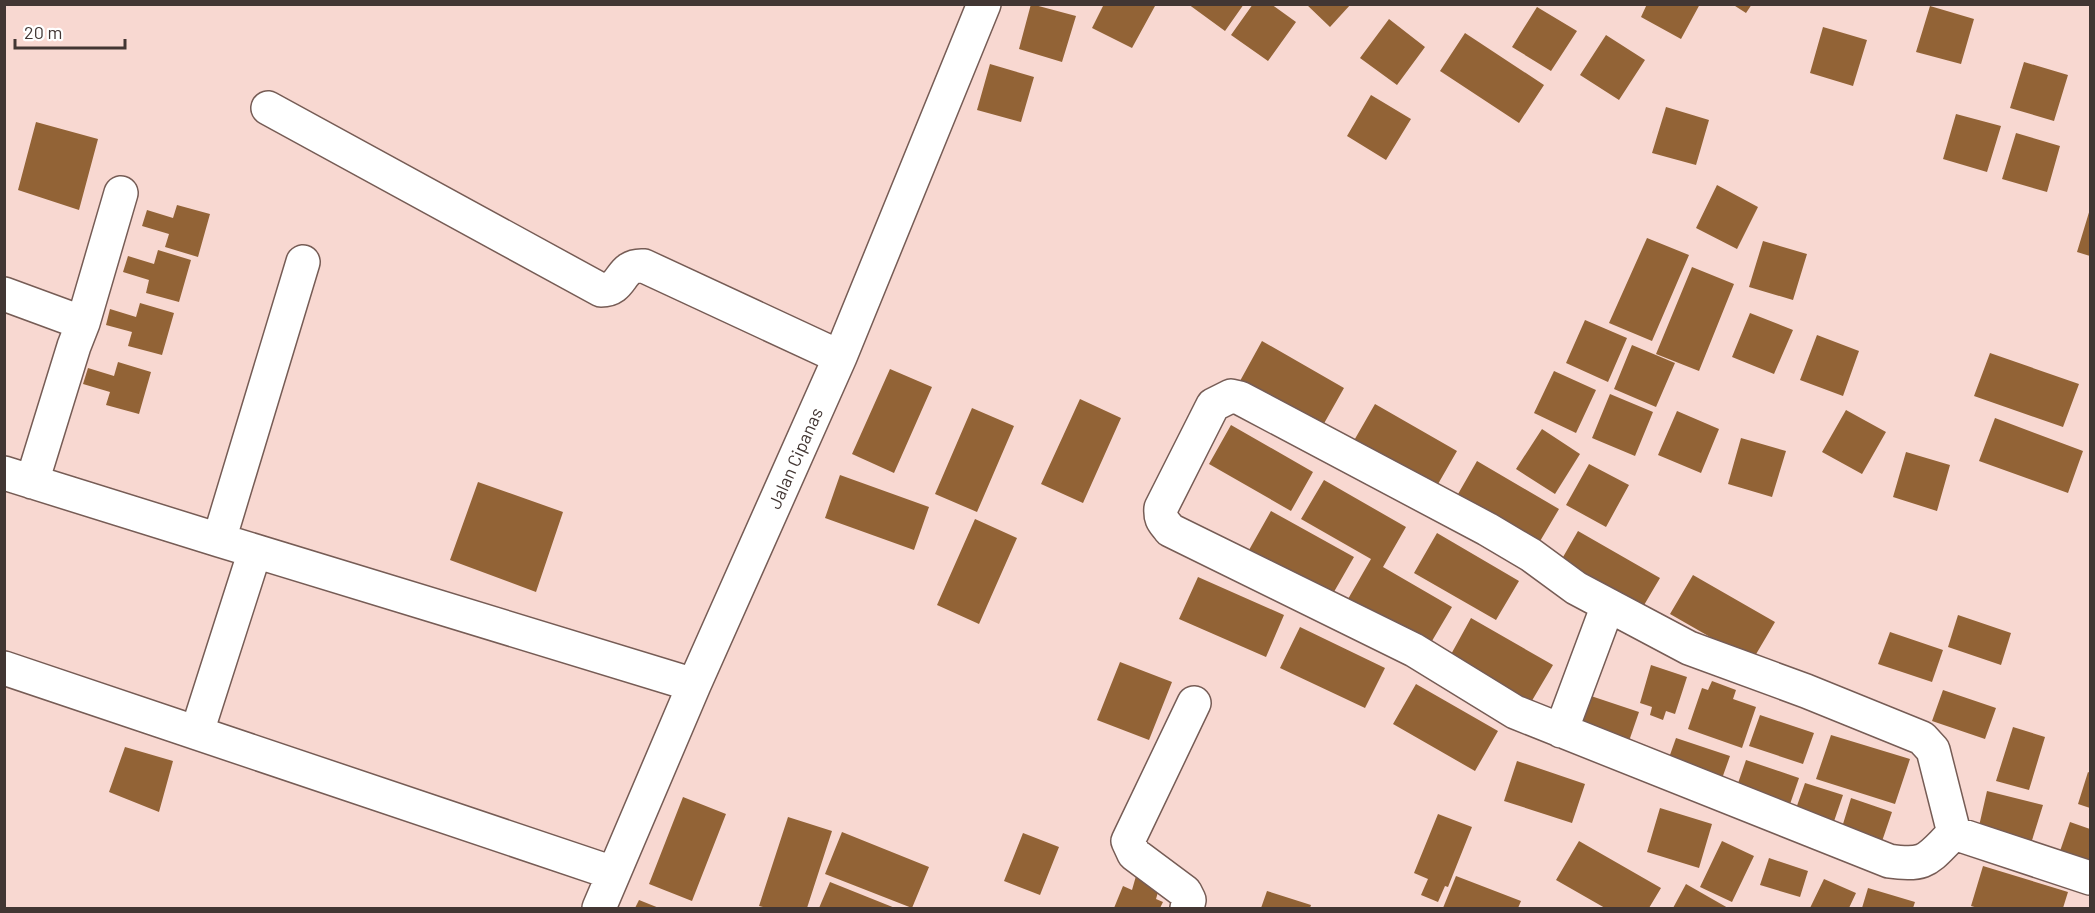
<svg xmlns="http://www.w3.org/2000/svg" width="2095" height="913" viewBox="0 0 2095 913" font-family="Barlow,sans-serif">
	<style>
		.building { fill: #926336 }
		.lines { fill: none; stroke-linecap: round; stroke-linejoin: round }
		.minor-casing { stroke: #765c55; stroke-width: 36 }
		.minor { stroke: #fff; stroke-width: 33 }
		.labels { text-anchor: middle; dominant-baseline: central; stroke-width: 6; stroke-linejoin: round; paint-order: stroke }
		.street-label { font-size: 18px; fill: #423633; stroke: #fff }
	</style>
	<rect width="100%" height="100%" fill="#f8d8d1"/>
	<path class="building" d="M1031 4 1076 16 1062 62 1019 49Z
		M1104 4H1151L1155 6 1132 48 1092 28Z
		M1188 4H1244L1225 31Z
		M1253 4H1271L1296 22 1268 61 1231 35Z
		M1306 4H1351L1330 27Z
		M1647 4H1700L1681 39 1641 17Z
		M1732 4H1752L1746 13Z
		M1930 6 1974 19 1961 64 1916 52Z
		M1537 7 1577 31 1551 71 1512 47Z
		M1389 19 1425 47 1397 85 1360 58Z
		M1823 27 1867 40 1853 86 1810 73Z
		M1465 33 1544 85 1519 123 1440 71Z
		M1606 35 1645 60 1619 100 1580 75Z
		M2024 62 2068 75 2054 121 2010 108Z
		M990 64 1034 77 1021 122 977 110Z
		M1371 95 1411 119 1386 160 1347 136Z
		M1666 107 1709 120 1696 165 1652 153Z
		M1956 114 2001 126 1987 172 1943 159Z
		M36 122 98 139 79 210 18 190Z
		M2016 133 2060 146 2047 192 2002 179Z
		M1717 185 1758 207 1737 249 1696 228Z
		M177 205 210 214 198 257 165 247 169 234 142 226 147 210 173 218Z
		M2090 209V256L2077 252Z
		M1647 238 1689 255 1652 341 1609 323Z
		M1763 241 1807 254 1793 300 1749 287Z
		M158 250 191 260 179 302 146 293 149 280 123 272 128 256 154 264Z
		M1692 267 1734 284 1699 371 1656 354Z
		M140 303 174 313 162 355 128 346 132 332 106 325 110 309 136 317Z
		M1750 313 1793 330 1774 374 1732 357Z
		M1585 320 1627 338 1608 382 1566 363Z
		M1817 335 1859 351 1843 396 1800 380Z
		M1262 341 1344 388 1322 427 1240 381Z
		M1632 345 1675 363 1656 407 1614 389Z
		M1990 353 2079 384 2063 427 1974 396Z
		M118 362 151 372 139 414 106 405 110 392 83 384 88 368 114 376Z
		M890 369 932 387 894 473 852 454Z
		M1554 371 1596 390 1576 433 1534 413Z
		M1610 394 1653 412 1635 456 1592 438Z
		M1080 399 1121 418 1083 503 1041 484Z
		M1375 404 1457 451 1434 491 1352 444Z
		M972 408 1014 426 977 512 935 494Z
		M1846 410 1886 432 1862 474 1822 452Z
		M1677 411 1719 429 1701 473 1658 455Z
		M1995 418 2083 451 2068 493 1979 461Z
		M1231 425 1313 472 1291 511 1209 464Z
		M1542 429 1580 454 1555 494 1516 469Z
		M1741 438 1786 451 1772 497 1728 484Z
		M1906 452 1950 465 1937 511 1893 497Z
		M1477 461 1559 509 1536 548 1454 501Z
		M1589 464 1629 485 1606 527 1566 505Z
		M840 475 929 507 914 550 825 518Z
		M1324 480 1406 527 1383 567 1452 607 1429 646 1348 599 1371 559 1301 519Z
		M478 482 563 512 536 592 450 560Z
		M1271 511 1354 557 1331 597 1249 550Z
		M975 519 1017 538 979 624 937 605Z
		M1578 531 1660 578 1637 617 1555 571Z
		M1437 533 1519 581 1496 620 1414 573Z
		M1693 575 1775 622 1752 661 1670 614Z
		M1198 577 1284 615 1266 657 1179 619Z
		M1958 615 2011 633 2001 665 1948 647Z
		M1471 618 1553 665 1530 704 1449 658Z
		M1300 627 1385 668 1365 708 1280 668Z
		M1890 632 1943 650 1932 682 1878 664Z
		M1120 662 1172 682 1149 740 1097 720Z
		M1651 665 1687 677 1675 714 1666 711 1663 720 1650 715 1652 707 1640 703Z
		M1712 681 1736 690 1733 699 1756 707 1742 748 1688 729 1702 688 1708 690Z
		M1416 684 1498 731 1475 771 1393 724Z
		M1943 690 1996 708 1985 739 1932 721Z
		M1585 694 1639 712 1628 744 1575 726Z
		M1760 715 1814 733 1803 764 1749 746Z
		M2013 727 2045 737 2029 790 1996 781Z
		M1831 735 1910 759 1895 804 1816 779Z
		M1676 738 1730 756 1719 787 1665 769Z
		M125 747 173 761 159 812 109 792Z
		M1746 760 1799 778 1788 810 1735 792Z
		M1517 761 1585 784 1572 823 1504 801Z
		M2088 772 2090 773V808L2078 804Z
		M1805 783 1843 795 1830 833 1792 820Z
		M1987 791 2043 805 2029 850 1977 835Z
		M683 797 726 814 692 901 649 884Z
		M1851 798 1892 812 1879 850 1839 837Z
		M1660 808 1712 824 1699 868 1647 852Z
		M1438 814 1472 827 1448 887 1445 886 1438 902 1421 895 1428 879 1414 873Z
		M788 817 832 831 807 908H767L759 906Z
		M2070 822 2090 829V865L2059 854Z
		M842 832 929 867 912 908 825 874Z
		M1023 833 1059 847 1040 895 1004 881Z
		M1579 841 1661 888 1649 908H1605L1556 880Z
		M1722 841 1754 856 1732 902 1700 887Z
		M1769 858 1808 871 1800 897 1760 885Z
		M1983 866 2068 892 2063 908H1978L1971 906Z
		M1136 876 1160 885 1156 899 1163 902 1160 908H1114L1123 886 1132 890Z
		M1456 876 1521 901 1518 908H1443Z
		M1824 879 1856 893 1849 908H1810Z
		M830 882 895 908H819Z
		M1686 884 1728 908H1673Z
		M1868 888 1915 902 1913 908H1862Z
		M1267 891 1311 905 1310 908H1261Z
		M639 900 659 908H635Z"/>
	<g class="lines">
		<defs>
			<path id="minor" d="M268 108 601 290C625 290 618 264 644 266L840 357
				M4 294 83 323 74 346 32 482
				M83 323 121 193
				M1231 396 1240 398 1487 529 1531 555 1576 588 1689 648 1806 691 1922 738 1933 750 1954 833C1928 858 1928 867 1889 861L1515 712 1414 650 1170 530C1164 522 1160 520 1161 508L1213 405Z
				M4 473 219 540 694 685
				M219 540 303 262
				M4 668 613 873
				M1561 731 1608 605
				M197 732 255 551
				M1954 833 2090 878
				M599 908 694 685 840 357 984 4
				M1187 908 1189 900 1185 892 1134 854 1128 841 1194 703"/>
		</defs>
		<use href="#minor" class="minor-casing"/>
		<use href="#minor" class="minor"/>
	</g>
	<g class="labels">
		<g class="street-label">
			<text transform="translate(795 458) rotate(-66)">Jalan Cipanas</text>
		</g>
	</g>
	<rect width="2095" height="913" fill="none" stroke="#423633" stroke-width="12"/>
	<path d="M15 39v9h110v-9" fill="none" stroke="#423633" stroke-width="3"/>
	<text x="24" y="39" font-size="18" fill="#423633" stroke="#ffffff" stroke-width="4.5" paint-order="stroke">20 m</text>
</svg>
